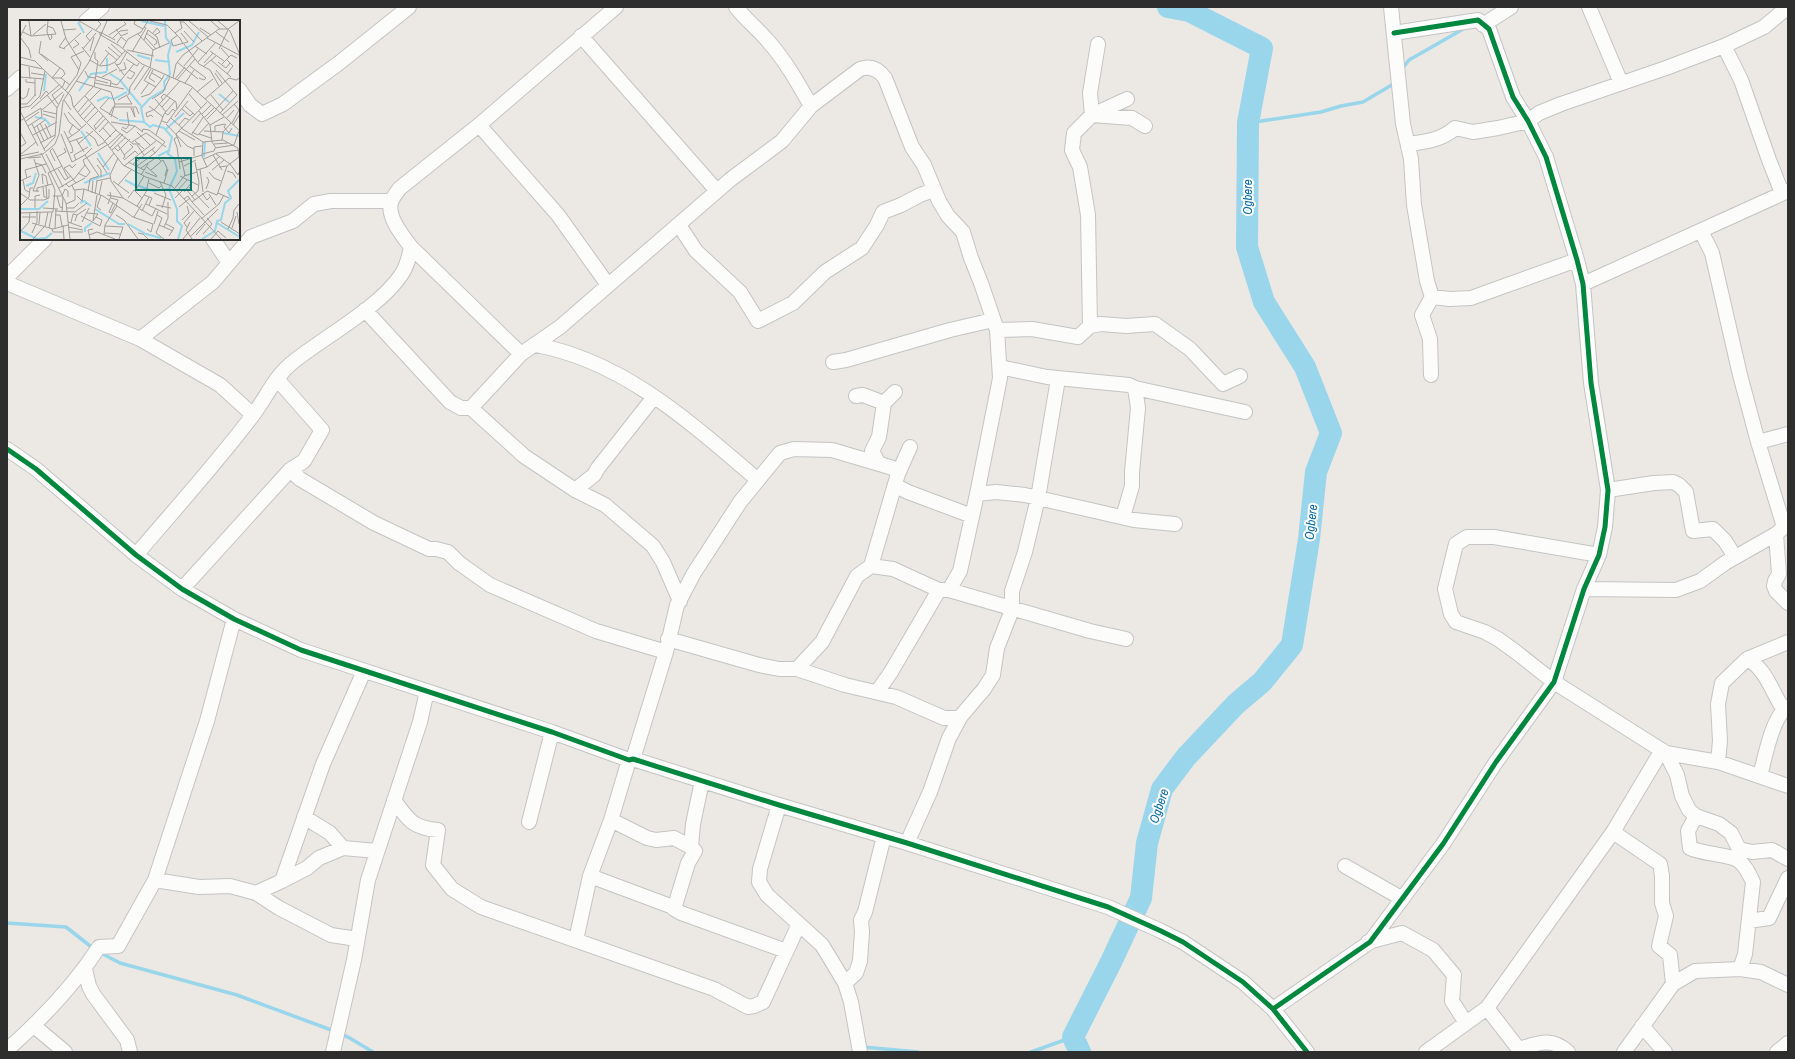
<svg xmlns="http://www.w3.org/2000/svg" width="1795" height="1059" viewBox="0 0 1795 1059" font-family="'Archivo Narrow',sans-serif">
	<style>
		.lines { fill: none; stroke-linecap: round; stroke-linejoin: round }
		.stream { stroke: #99d6ec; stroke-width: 3.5 }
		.river { stroke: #99d6ec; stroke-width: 22 }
		.minor-casing { stroke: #c5c4c5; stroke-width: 16 }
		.minor { stroke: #fcfcfb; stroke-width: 14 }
		.cycleway-casing { stroke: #fff; stroke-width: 8 }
		.cycleway { stroke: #00873e; stroke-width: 5 }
		.labels { text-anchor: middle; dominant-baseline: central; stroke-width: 4; stroke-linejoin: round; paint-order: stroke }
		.water-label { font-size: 13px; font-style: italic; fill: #0d6fa3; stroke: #fff }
		.inset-river { fill: none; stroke: #99d6ec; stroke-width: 2 }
		.inset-road { fill: none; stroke: #a09e9b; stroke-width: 1 }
		.view { fill: #0f766e; fill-opacity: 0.15; stroke: #0f766e; stroke-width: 2 }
		.inset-edge { fill: none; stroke: #2e2e2e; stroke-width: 2 }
	</style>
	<rect width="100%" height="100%" fill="#ece8e4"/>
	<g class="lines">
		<path class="stream" d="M1402 69 1409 60 1465 28
			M1248 123 1321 112 1341 106 1363 102 1395 83
			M7 923 66 927 94 949
			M99 952 120 963 237 995 334 1031
			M340 1034 348 1037 373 1052
			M863 1047 918 1052
			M1031 1052 1073 1037"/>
		<path class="river" d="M1080 1052 1073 1037 1111 962 1141 898 1147 843 1162 789 1186 757 1236 704 1262 682 1292 645 1309 539 1316 472 1331 433 1305 367 1264 302 1247 247 1248 123 1262 48 1189 11 1168 7"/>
		<defs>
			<path id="minor" d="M736 7C745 19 758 29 768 41 785 60 798 83 811 106
				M1391 7 1403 124 1411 159 1414 205 1427 281 1432 297 1422 315 1430 339 1431 375
				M1589 7 1621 83
				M86 21 102 7
				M1483 25 1511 7
				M581 36 717 191
				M1098 44 1090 93 1092 115 1132 118 1145 126
				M1724 46 1741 80 1769 160 1782 193
				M7 89 21 77
				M239 89 250 105 262 114 283 104 339 63 409 7
				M479 125 558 215 608 285
				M1408 144C1425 142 1442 140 1455 128L1473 132 1498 128 1528 121 1539 113 1561 104 1666 68 1724 46 1764 27 1788 7
				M679 225 696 251 740 292 758 321 793 303 825 272 862 248 877 225 883 212 901 205 920 195 934 190
				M1701 231 1712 253 1740 375 1758 442 1784 527
				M213 239 229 263
				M411 247 521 354
				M7 277 45 239
				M7 283 140 339 220 385 253 415
				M1583 284 1788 191
				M1432 297 1450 299 1471 298 1577 260
				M365 310 450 402 461 408H471L524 456 575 490 605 505 653 546 663 562 680 601
				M1090 326 1088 215 1080 167 1072 150 1074 133 1092 115 1127 99
				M997 330 1032 329 1078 337 1090 326 1101 324 1126 326 1155 324 1190 349 1223 384 1240 376
				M140 339 213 282 251 237 293 221 314 204 331 201H391
				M536 345C624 361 692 424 758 480
				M833 362 846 360 950 330 993 320
				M1000 367 1047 377 1129 385 1135 388 1245 412
				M856 396 863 395 884 403
				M471 408 521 354 560 327 731 179 782 141 811 106 860 69C871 65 879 70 885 78L912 147 924 165 939 201 948 216 963 232 971 258 981 283 997 330 1000 378 977 494 960 571 949 590
				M1758 442 1788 434
				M7 449 36 469 136 555 182 589 234 619 301 650 552 732 629 760 633 759 779 805 907 843 1108 907 1161 931 1183 942 1243 982 1273 1009 1307 1052
				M879 464 872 451 879 437 884 403 895 392
				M290 470 300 479 374 523 429 549H436L448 552 459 563 490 585 596 631 666 652
				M896 486 908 492 972 516
				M575 490 594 475 598 468 654 397
				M1608 490 1654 483 1673 482 1679 485 1686 492 1693 531 1713 529 1725 541 1735 557
				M977 494 996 492 1025 495 1134 520 1175 524
				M1123 517 1132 486V472L1138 408 1135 388
				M1776 534 1779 574 1775 581 1774 586 1776 591 1788 603
				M136 555C175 509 216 464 253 415 266 398 275 376 293 362 324 337 380 307 401 275 407 267 409 257 411 247 402 235 387 217 391 202 393 197 397 192 400 188L479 125 616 7
				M1599 555 1494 537H1467L1456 544 1445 589 1451 614 1456 622 1485 632 1498 639 1516 652 1554 682 1666 753 1718 762 1788 786
				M871 566 898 474 910 447
				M182 589 290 470 304 461 322 430 277 379
				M1584 589 1676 590 1700 581 1725 563 1776 534 1784 527H1788
				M668 639 759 665 779 669H797L845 685 896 697 944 718H960
				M1747 659C1766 668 1772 693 1784 710
				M797 669 822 642 857 576 871 566 893 569 939 590H949L1090 631 1126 639
				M877 692 891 672 939 590
				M1666 753 1677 775 1682 796 1689 810 1696 816 1719 824 1731 833 1739 849 1752 852 1772 850 1788 859
				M633 759 666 652 677 605 694 573 740 502 780 453 794 449 832 450 893 468 898 474
				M1718 762 1720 741 1718 704 1722 683 1747 659 1788 642
				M1760 776C1765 758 1772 716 1788 707
				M702 781 693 824 691 847 695 851 688 863 674 909 681 913 786 951
				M394 800C408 820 413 828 438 830L433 865 452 889 481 907 714 989 748 1007 754 1006 763 1002 799 924
				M779 805 760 869 759 882 767 895 822 945 845 983 851 1002 860 1052
				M1696 816 1688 831 1690 848C1702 854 1732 855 1739 861 1746 866 1749 874 1753 882L1745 954 1740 969
				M304 817 330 833 343 848
				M611 820 647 838 656 840 674 838 691 847
				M529 822 552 732
				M1613 832 1660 864 1662 876V903L1666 916 1659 946 1670 955 1673 984
				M907 843 930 792 949 738 961 716 984 689 993 675 997 648 1012 610V591L1025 552 1038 498 1058 379
				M1345 866 1401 898
				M590 876 673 907
				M155 880 199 887 230 886 256 893 279 908 331 935 357 939
				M282 881 307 868 319 858 343 848 377 851
				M256 893 282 881 323 764 364 671
				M1749 921 1769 918 1788 878
				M576 940 590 876 611 820 629 760
				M1368 942 1402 933 1433 950 1454 975 1452 1001 1466 1023
				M85 969 89 986 93 994 127 1040 130 1052
				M845 983 856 973 860 961 862 932 861 920 865 912 884 836
				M1487 1008 1521 1052
				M1273 1009 1370 942 1443 844 1496 762 1554 682 1584 589 1599 555 1605 527 1608 490 1591 383 1583 284 1577 260 1546 157 1528 121 1513 97 1489 29 1478 20 1394 33
				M34 1026 65 1052
				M1642 1026 1665 1052
				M1519 1049C1539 1043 1551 1037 1568 1052
				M7 1050C42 1019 73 987 99 947L118 946 155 880 207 721 234 619
				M333 1052 354 960 368 880 420 722 427 691
				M1426 1052 1487 1008 1613 832 1662 750
				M1624 1052 1673 984 1695 971 1740 969 1761 972 1788 985
				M1777 1052 1788 1043"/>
		</defs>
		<use href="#minor" class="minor-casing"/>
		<use href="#minor" class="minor"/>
		<defs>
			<path id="cycleway" d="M7 449 36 469 136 555 182 589 234 619 301 650 552 732 629 760 633 759 779 805 907 843 1108 907 1161 931 1183 942 1243 982 1273 1009 1307 1052
				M1273 1009 1370 942 1443 844 1496 762 1554 682 1584 589 1599 555 1605 527 1608 490 1591 383 1583 284 1577 260 1546 157 1528 121 1513 97 1489 29 1478 20 1394 33"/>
		</defs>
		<use href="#cycleway" class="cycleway-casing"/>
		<use href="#cycleway" class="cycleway"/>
	</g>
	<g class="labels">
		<g class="water-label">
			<text transform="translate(1247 197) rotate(-90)">Ogbere</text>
			<text transform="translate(1311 522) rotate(-84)">Ogbere</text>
			<text transform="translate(1159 806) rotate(-71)">Ogbere</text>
		</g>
	</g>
	<g transform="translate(20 20)">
		<rect width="220" height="220" fill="#ece8e4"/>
		<path class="inset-river" d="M121 1 144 6M145 1 146 18 151 24 148 35 150 54 144 62 145 69 129 79 121 88 124 102 130 107 133 105 144 108 152 117 148 134 155 139 157 151 149 169 157 189V201L162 206 158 219M58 2 64 13M156 32 172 25 179 12M117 35 130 39M87 38V51M135 40 150 42M90 54 100 60 121 86M24 71 26 54M59 71 71 54 87 52M199 74 209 82M77 81 86 77 94 79 107 72M15 97 25 99 30 105M99 100 124 102M145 110 164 93M61 111 71 126M203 113 220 116M78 133 89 150M138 136 150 130M184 137 185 122M105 160 116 166M64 163 90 153M6 166 13 163 16 153M119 166 133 171 149 169M60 183 64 181 71 186M0 189H19L28 181M75 189 99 204H105M197 203 220 217M108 204 126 214 141 218M1 211 17 219 26 218 32 213M65 212V208L72 203M182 219 195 211 197 201 201 200 205 183 211 178 208 171 220 159"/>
		<path class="inset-road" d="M9 1 11 16M28 1 27 12 30 20 32 18 31 14M41 1 46 19 61 43 57 55 45 71M59 1 82 14M115 1 114 4 123 9M130 1 147 5 160 18 163 24M169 1 188 17M191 1 200 9M198 1 210 11 220 35M160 2H164L182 21M180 8 191 15M96 9 101 16 108 13M43 10 56 9M76 10 81 4 78 1M164 11 174 22M3 12 11 16 36 14 33 8 27 6M80 12 95 20M196 12 209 22M126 13 136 20 137 23 134 25M133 13 137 8 140 12 135 15M155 13 162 8 160 1M79 14 98 25M118 14 133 30 130 48M13 15 26 4M89 15 106 4 104 2M158 15 151 20 153 26 168 22 161 13M0 17 9 29 11 38M0 17 6 5M125 17 136 29M93 18 100 11 108 10M187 18 219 35M124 20 128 10 137 17 140 28M21 21 19 33 28 41M70 21 66 16 72 10M97 23 101 17 106 21M91 24 102 34M97 24 122 44 171 66 220 111M164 24 179 44 190 50 199 66M175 26 187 34M62 27 70 37M88 27 100 37M44 28 61 13M53 28 59 24 55 20M103 28 108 19 121 12 128 1M201 28 209 37M45 29 39 27 46 17M63 29 76 13M199 29 208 10M85 30 97 40M107 30 134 36M133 30 149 23M70 31 74 17M190 31 204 41M112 32 126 8 124 7M21 34 43 50 45 54 41 58M0 37 15 41 22 48M106 39 117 46 119 43M206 39 213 46 207 54M70 40 80 46 89 45 95 42 105 31M191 40 211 57M157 42 178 59M178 42 196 22M198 42 206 48 210 43M95 43 104 55M184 43 193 33M0 44 23 49 51 76 53 86 61 97 83 119 103 145 126 157 152 166 164 179 168 176 172 182 187 171 197 175 207 146M202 44 211 35 217 38M80 45 89 33M96 45 100 44 107 32M164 46 178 29M170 46 186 58 184 60 179 58M184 46 196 36M9 47 10 59M59 50 51 37 64 31M133 50 129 58 135 62M196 50 205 61M65 51 68 57 76 58M99 51 106 49 104 42M11 53 24 55M132 53 142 59 144 55M195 53 202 63M76 56 91 61 90 67M0 57 24 59M82 57 97 49M107 57 111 59 115 53 109 50M32 58 40 48M33 58H41L50 65M153 58 156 44 163 35 199 9H208L219 1M6 59V62L15 63M155 59 165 47M76 60 88 63M157 60 175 39M56 61 91 72 95 84 91 97M124 61 131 49M125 61 136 67M75 63 104 69M91 63 97 65 114 44M165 63 174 50M74 67 78 41 75 39V32M114 70 129 48M177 72 193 59M121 74 129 63M169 74 181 88M27 75 37 88M191 75 203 90M15 76V59M65 76 97 111 113 124H120M0 77 3 79 7 76 9 68M121 77 130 74 142 59M20 79 26 71 29 74M132 79 143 72 150 57M135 79 146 92M185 79 209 58 216 60 220 58M44 80 51 90M70 80 81 69M98 80 109 74 110 67 124 46M143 80 141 77 144 74 156 82 157 89M0 84H7L16 74M38 84 32 75 43 66 45 61M95 84H112L107 76M129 86 143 97M165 86 175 95M54 87 73 67M142 87 150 78M0 88 10 86 20 76 25 51M80 88 98 99M80 88 89 78M111 88 115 97 113 88M11 89 39 65M162 89 170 96 173 93M196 89 213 71M22 90 43 72M134 90 160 61M0 91 18 126M23 91 37 94M179 91 190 105 192 122 196 128M48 92 62 108M58 92 69 79M44 93 49 102 59 110 66 104M145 93 148 95 153 89 155 91M200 93 217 75 205 61M23 94 35 98M182 94 191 85M89 95 93 87H116L119 94M202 95 218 81M60 96 72 83M133 97 131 95 127 97 126 93 133 90M155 97 168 81M185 97 194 88M151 98 162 108M187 99 196 90M206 99 214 90M63 100 75 87M0 101 21 88 22 97 8 106M6 101 19 92M142 101 147 103 172 68M91 102 115 106 123 112M20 103 28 119M66 103 78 91M172 103 181 93M212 103 219 90 214 84M12 104 25 131M25 104 31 117M146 104 167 126 174 129M206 104 204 107 209 113 212 108M159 105 165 98 169 100M190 105 204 97M213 105 220 94M17 106 24 121M102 107 106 109 109 105 107 92M14 108 25 100M83 108 91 117M161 108 183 122 203 120 218 128 219 137 207 146 199 147M76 109 74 106 83 96M101 109 107 113 115 106M44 111 52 127 53 132 50 133M74 111 86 98M159 111 175 120M184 111 203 112M195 111V106L205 104M0 112 6 123 0 127M66 112 75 119 78 126 85 122M79 112 89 101M117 112 130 125M122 112 123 109 129 110 145 122 135 133 132 129M172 112 178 115 189 103M41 114 52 142 65 135M172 114 184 96M179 114 191 118M13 115 37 102M136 115 144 94 155 81M52 116 49 112 53 104M157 117 154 119 157 127M47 119 60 110M56 119 64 132M202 120 203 112 211 103M85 121 96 110M115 121 124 129M49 122 63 117M112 122 126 113 146 127M183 122 182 136 187 147M20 123 35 115M58 124 73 111M194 124 208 123M88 125 101 113M98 125 105 136 103 139M117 125 124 135M157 127 160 149M161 127 156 114 187 82M33 128 30 131 35 141M72 128 65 135 79 156M90 128 103 114M95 128 98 131 110 119M24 129 35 117 37 88 44 74M33 129 48 158M92 130 106 117M21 133 46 183 50 219M1 134 16 122M26 134 43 167M182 134 194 131 195 128 214 125 219 111M196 134 210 144M104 135 113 127 110 124M193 135 202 150M0 136 19 132M174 136V127L182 126M37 137 46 132 44 128M8 138 21 137M77 138 87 153M98 138 90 155 91 161 103 178 120 188M0 139 23 134 35 124 39 114 43 81 69 42 87 1M14 139 19 155 13 171H19M184 139 197 133 219 130M56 140 54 135 68 127M104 140 115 131 118 134M108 142 124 150M159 142 182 135M15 143 22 145 26 153M113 144 135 127M210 144 218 155 219 152M77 145 81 150V157M104 146 136 121M117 146 135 133M164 146 176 140M83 147 94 133M127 147 137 156M44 148 56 163M44 148 50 145 52 148 56 144M121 148 137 137 141 141M38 149 45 160 51 156M180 149 183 172M131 150 143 140 147 148 145 156M177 150 187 147 199 137M192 150 204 140M207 151 213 153 216 158M125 152 137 157M189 152 194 158 201 161M58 153 66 157 70 152 65 145M121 155 128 144M160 156 178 165M164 156 177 152M7 158 5 150 26 144M3 160 5 170 9 172M0 161 11 156M76 161 90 158M93 161 109 173M140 162 146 175 142 188M129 163 139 168 141 166M144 163 148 149M23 164 22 154 26 156 28 166M46 164 49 167 52 165 54 170 64 169 83 176 113 197 133 204 131 212 127 209M52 165 65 158M98 165 112 149M26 166 27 179M23 167 24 177H27M169 167 189 188M39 168 54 159 65 145 63 140 87 125M155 168 165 155 161 138M166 169 175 180M186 169 189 161 187 157M68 171 70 159 79 156M115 171 124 156M157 171 167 160M17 172V168L32 164M164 172 172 162M0 173 10 180H24L29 178V169M72 173 73 161M134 173 151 180M182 173 187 180 190 177M198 173 209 178M75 174 77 161M189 174 196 185M79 175 82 161M87 175 103 178M124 175 132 178 129 185M33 176H42L45 169 48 171V177M37 176 40 187 43 188M57 176 62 181 64 169M172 176 178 171 179 162 175 142M91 178 98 180 96 185M108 178 114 170 122 178M155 178 164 169M164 179 201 219M172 182 184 195M93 183 89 192 91 193 95 185M46 184 55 180V170M88 184 91 176 90 172M126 184 147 194M136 185 151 188M0 186 9 177 10 168H13M117 186 126 172 129 159M159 187 170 178M15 188V176L20 175M23 188 38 189M47 188H54L59 183M120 189 132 196 136 188M81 190 77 187 81 175M35 191 55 192 67 183M122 191 129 177M42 192 43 177M217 192 219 204M0 193 28 192M67 193 78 194 73 201M35 195H40L42 206M96 195 104 200 118 219M137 195 142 198 136 213 144 219M61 196 80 206 82 200 76 197M2 197H16M114 197 122 184M181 199 199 184 204 175M162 200 169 193 167 186M55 201 57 195 66 189M73 201 77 175M48 202 62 207M62 202 69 188M170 202 166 210 172 219M201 202 220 214M12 203 33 209 48 205M51 203 53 194 57 195M19 204 20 192M134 204 138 191M146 204 154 208 149 216M43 205 44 219M139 205 153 211M85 206 103 207M48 207 63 210M144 207 148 198V182M167 207 164 203 174 191M29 208 32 192M35 208 36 189M212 208 216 196M32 209 33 212H44M208 209 213 198 214 190 219 184M0 212 9 202 10 192M49 212H63M12 213 17 202V191M85 213 100 214M118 213 123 214 128 219M183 214 192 204 187 198M69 215 77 212 95 219M84 215 85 205 97 186M176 215 185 204M171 216 198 189M13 219 25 206 28 192H33L35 170 28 153 42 146M70 219 68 210 73 209M99 219 103 207M163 219 180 198M191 219 198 211 206 218"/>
		<path class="view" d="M116 138H171V170H116Z"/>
		<rect width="220" height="220" class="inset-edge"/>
	</g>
	<rect width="1795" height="1059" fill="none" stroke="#2e2e2e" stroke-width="16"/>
</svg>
